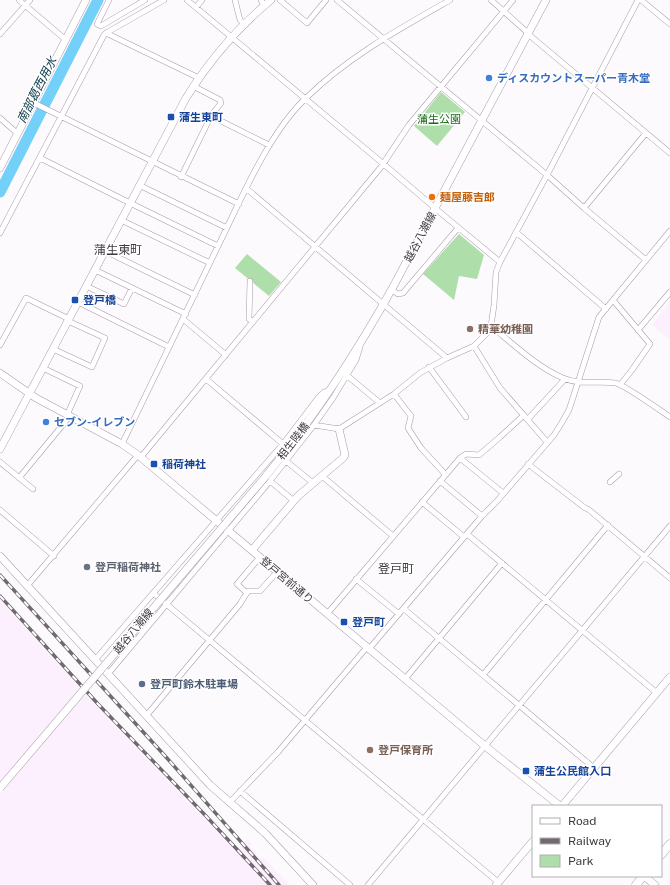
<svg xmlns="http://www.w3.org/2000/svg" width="670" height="885" viewBox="0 0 670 885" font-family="'Public Sans','Noto Sans JP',sans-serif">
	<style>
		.built { fill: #fdf0fe }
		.green { fill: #aedfaa }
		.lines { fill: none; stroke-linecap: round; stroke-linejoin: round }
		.river { stroke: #72d0f9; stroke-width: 11 }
		.street-casing { stroke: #a99aaa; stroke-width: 6 }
		.secondary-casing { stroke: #a99aaa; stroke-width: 8 }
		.primary-casing { stroke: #a99aaa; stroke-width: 9 }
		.street { stroke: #fff; stroke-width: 5 }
		.secondary { stroke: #fff; stroke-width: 7 }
		.primary { stroke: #fff; stroke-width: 8 }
		.rail-casing { stroke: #706a70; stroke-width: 3.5 }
		.rail { stroke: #fff; stroke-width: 2; stroke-dasharray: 6; stroke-linecap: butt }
		.secondary-bridge-casing { stroke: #a99aaa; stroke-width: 8; stroke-linecap: butt }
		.secondary-bridge { stroke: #fff; stroke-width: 7 }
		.shop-dot { fill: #3f7fe0; stroke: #fff; stroke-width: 1.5 }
		.transit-dot { fill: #1a4fb4; stroke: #fff; stroke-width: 1.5 }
		.food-dot { fill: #e8710a; stroke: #fff; stroke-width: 1.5 }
		.education-dot { fill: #8d6e63; stroke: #fff; stroke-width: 1.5 }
		.worship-dot { fill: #6b7280; stroke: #fff; stroke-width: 1.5 }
		.service-dot { fill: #5c6f8a; stroke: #fff; stroke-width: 1.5 }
		.labels { text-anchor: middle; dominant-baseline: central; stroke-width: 3; stroke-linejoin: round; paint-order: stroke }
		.shop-label { font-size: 11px; font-weight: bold; fill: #366cbe; stroke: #fff; text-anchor: start }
		.transit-label { font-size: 11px; font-weight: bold; fill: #164399; stroke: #fff; text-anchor: start }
		.park-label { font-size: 11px; fill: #196919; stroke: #fff }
		.food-label { font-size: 11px; font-weight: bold; fill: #c56008; stroke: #fff; text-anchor: start }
		.street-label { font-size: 11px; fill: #3f383f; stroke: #fff }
		.education-label { font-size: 11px; font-weight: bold; fill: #785e54; stroke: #fff; text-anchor: start }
		.worship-label { font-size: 11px; font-weight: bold; fill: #5b616d; stroke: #fff; text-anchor: start }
		.service-label { font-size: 11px; font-weight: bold; fill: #4e5e75; stroke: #fff; text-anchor: start }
		.water-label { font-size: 12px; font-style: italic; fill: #0d3849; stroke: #fff }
		.neighbourhood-label { font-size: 12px; fill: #3f383f; stroke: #fff }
	</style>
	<rect width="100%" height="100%" fill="#fdfafe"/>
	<path class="built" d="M670 302V340L652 325Z
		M0 600 97 707 235 851 248 839 252 844 250 847 261 859 263 857 290 885H0Z"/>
	<path class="green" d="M441 92 465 112 437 146 414 126Z
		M459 234 484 255 477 279 459 276 454 300 423 274Z
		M247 254 281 282 269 296 235 268Z"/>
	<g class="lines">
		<path class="river" d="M0 192 98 0"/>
		<defs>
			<path id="street" d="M19 0 66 40
				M109 0 97 24 101 26 145 0
				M187 0 380 161 442 214 500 262
				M235 0 240 20 244 24
				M261 0 264 6
				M280 0 307 23 326 0
				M337 0 547 175 584 208 646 260
				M491 0 528 33
				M641 0 670 24
				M196 7 202 0
				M106 33 199 78
				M0 34 30 0
				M528 34 670 153
				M34 103 239 204
				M211 116 269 145
				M0 118 18 134
				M40 158 130 203
				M181 177 211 116 221 103 220 100 193 86
				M139 185 227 228
				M247 189 447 358
				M130 203 218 246
				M584 208 646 133
				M121 220 210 263
				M516 232 606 309
				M0 233 104 35 106 33 164 0
				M105 251 195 295
				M95 270 186 314
				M250 281 249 319 253 322
				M86 286 124 304 132 288
				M392 290 398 294 403 293 458 228
				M613 300 650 344 632 370 620 385
				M78 302 169 347
				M183 319 226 355
				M491 326C513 344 537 367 563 378 582 386 597 380 615 383 622 383 661 411 670 417
				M638 330 670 292
				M0 345 26 298 69 319
				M474 346 500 388 547 442
				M53 349 92 367 105 338 68 321
				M429 367 466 417
				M43 368 80 386 67 415
				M344 373 380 403
				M206 379 283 444
				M394 394 411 416 408 428 421 448 445 474
				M528 419 565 379
				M314 425 339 429 394 394 420 373 447 358 474 346 489 331 491 326 494 305 496 272 500 262 547 175 638 0
				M122 444C155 376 188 308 221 240 243 195 269 133 306 98 348 57 399 29 450 0
				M141 457 381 167 409 125 513 0
				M460 458 503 493
				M286 461 313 483
				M0 462 33 489
				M528 464 585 508 588 509 670 578
				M322 476 393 536
				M19 478 70 416
				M270 481 294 501
				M440 481 482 516
				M610 482 619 474
				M422 502 464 537
				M0 510 54 556
				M467 534 657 693
				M356 579 399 614
				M27 586 138 455
				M153 593 498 882
				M247 593 237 584 260 557
				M404 609 594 768
				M327 614 460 458 466 454 479 455 500 437 524 415
				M369 649 482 516 497 501 554 435 561 424 569 410 599 317 670 231
				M95 660 283 444 318 398 324 392 329 391
				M108 674 270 481 314 425 333 398 356 360 360 347
				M483 675 608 525
				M405 679 502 563
				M146 716 240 604 248 591H260L277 572
				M240 791 350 885
				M229 803 278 752 367 647
				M368 885 670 526"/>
			<path id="secondary" d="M0 168 86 0
				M0 373 36 398 122 444 138 455 485 746 560 806
				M0 449 186 98C209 61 237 28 271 0
				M266 476C314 417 356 354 393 287L546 0
				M252 550 298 496 343 458 345 455 339 429
				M0 556 210 785 265 833 313 885
				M562 806 670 677
				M644 876 655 885
				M496 885 533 841"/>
			<path id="primary" d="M661 855 670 844
				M636 885 643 876"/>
		</defs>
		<use href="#street" class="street-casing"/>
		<use href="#secondary" class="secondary-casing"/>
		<use href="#primary" class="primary-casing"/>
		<use href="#street" class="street"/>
		<use href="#secondary" class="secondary"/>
		<use href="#primary" class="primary"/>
		<defs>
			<path id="rail" d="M0 575 166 757 279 885
				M0 596 98 704 205 815 270 885"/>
		</defs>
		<use href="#rail" class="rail-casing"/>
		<use href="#rail" class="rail"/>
		<defs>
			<path id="secondary-bridge" d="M0 788 266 476"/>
		</defs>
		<use href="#secondary-bridge" class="secondary-bridge-casing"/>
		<use href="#secondary-bridge" class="secondary-bridge"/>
	</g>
	<g class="shop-dot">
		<circle cx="489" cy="78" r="4"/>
		<circle cx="46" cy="422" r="4"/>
	</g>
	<g class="transit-dot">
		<rect x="167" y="113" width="8" height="8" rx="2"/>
		<rect x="71" y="296" width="8" height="8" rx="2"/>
		<rect x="150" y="460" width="8" height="8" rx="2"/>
		<rect x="340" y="618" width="8" height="8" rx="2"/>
		<rect x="522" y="767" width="8" height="8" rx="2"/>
	</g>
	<circle class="food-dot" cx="432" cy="197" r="4"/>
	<g class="education-dot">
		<circle cx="470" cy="329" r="4"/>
		<circle cx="370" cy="750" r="4"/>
	</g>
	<circle class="worship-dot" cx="87" cy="567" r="4"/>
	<circle class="service-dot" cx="142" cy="684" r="4"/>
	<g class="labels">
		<g class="shop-label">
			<text x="497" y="78">ディスカウントスーパー青木堂</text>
			<text x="54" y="422">セブン-イレブン</text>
		</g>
		<g class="transit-label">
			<text x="179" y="117">蒲生東町</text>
			<text x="83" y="300">登戸橋</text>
			<text x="162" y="464">稲荷神社</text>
			<text x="352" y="622">登戸町</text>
			<text x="534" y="771">蒲生公民館入口</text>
		</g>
		<g class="park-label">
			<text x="439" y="119">蒲生公園</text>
		</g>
		<g class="food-label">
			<text x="440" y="197">麺屋藤吉郎</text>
		</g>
		<g class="street-label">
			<text transform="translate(420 237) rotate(-62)">越谷八潮線</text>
			<text transform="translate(293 441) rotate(-52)">相生陸橋</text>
			<text transform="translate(287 580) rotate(40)">登戸宮前通り</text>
			<text transform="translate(133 631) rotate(-50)">越谷八潮線</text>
		</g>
		<g class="education-label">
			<text x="478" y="329">精華幼稚園</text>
			<text x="378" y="750">登戸保育所</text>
		</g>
		<g class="worship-label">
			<text x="95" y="567">登戸稲荷神社</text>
		</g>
		<g class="service-label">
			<text x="150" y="684">登戸町鈴木駐車場</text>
		</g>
		<g class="water-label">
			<text transform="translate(37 90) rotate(-63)">南部葛西用水</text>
		</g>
		<g class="neighbourhood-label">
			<text x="118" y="250">蒲生東町</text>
			<text x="396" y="569">登戸町</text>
		</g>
	</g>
	<rect x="532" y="805" width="130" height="72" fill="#ffffff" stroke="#b2afb2"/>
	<rect x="540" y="818" width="20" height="6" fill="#ffffff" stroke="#b2afb2"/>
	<text x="568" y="825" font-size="12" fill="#3f383f">Road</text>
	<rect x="540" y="838" width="20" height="6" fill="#706a70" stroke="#b2afb2"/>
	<text x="568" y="845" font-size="12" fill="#3f383f">Railway</text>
	<rect x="540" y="855" width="20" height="12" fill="#aedfaa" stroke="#b2afb2"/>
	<text x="568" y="865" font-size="12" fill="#3f383f">Park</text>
</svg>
